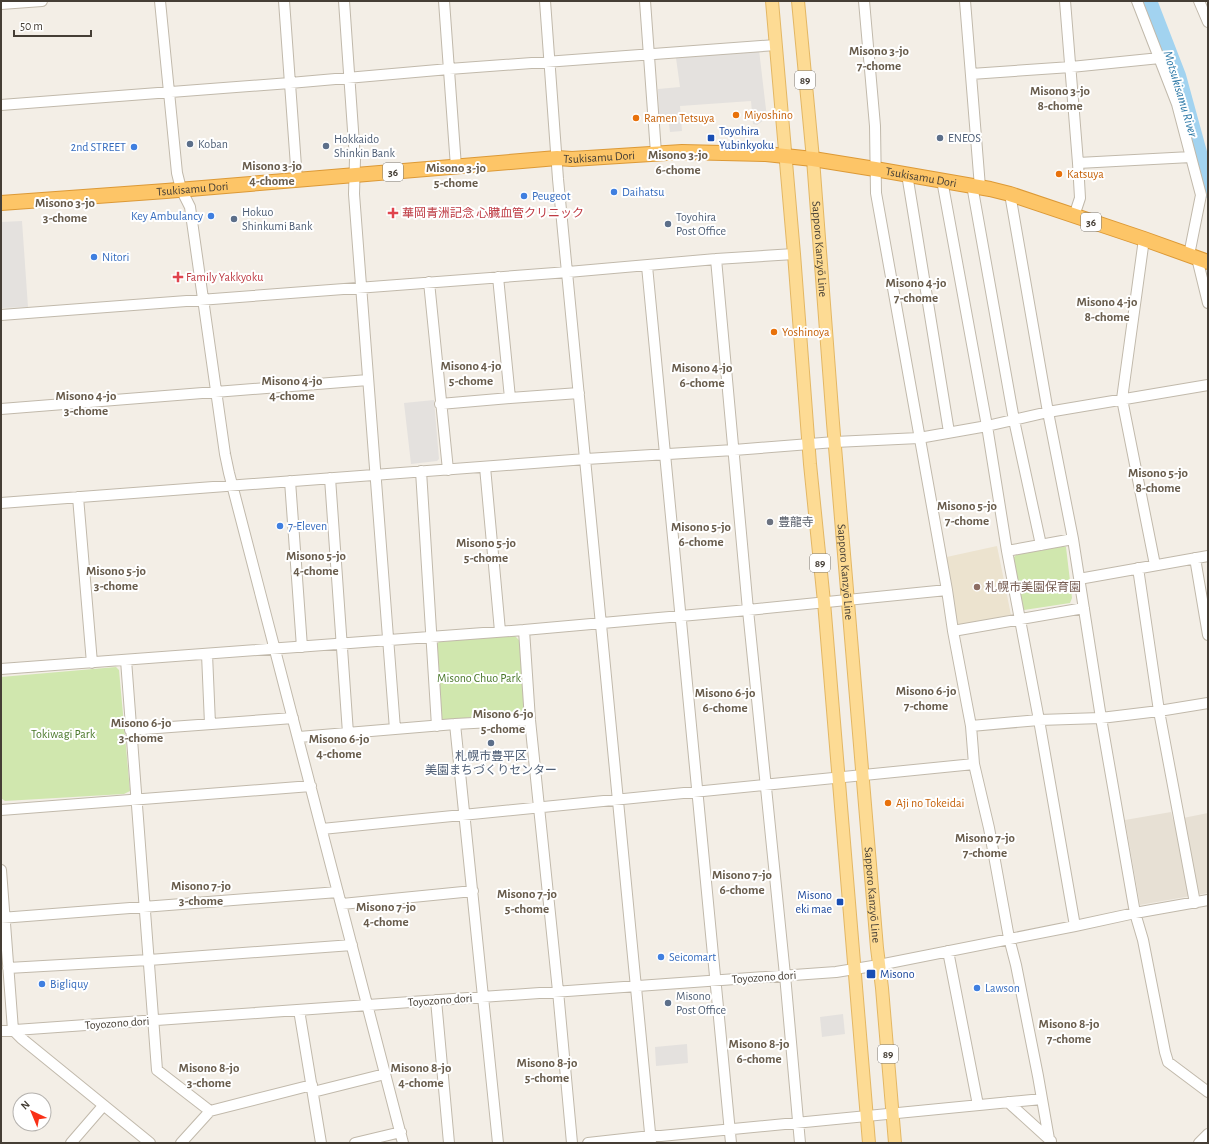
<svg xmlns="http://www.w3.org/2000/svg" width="1209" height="1144" viewBox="0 0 1209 1144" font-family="'Alegreya Sans','Noto Sans JP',sans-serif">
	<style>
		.residential { fill: #e7e0d4 }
		.education { fill: #ece3cf }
		.green { fill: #d0e7ae }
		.parking { fill: #e4e1de }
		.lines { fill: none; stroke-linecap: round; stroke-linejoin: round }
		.river { stroke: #a2d3f0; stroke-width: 18 }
		.minor-casing { stroke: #c1b9ab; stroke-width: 12 }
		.major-casing { stroke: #e3b764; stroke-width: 14 }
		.highway-casing { stroke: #dc9936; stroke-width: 16 }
		.minor { stroke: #fff; stroke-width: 10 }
		.major { stroke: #fddb94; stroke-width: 12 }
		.highway { stroke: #fdc567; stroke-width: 14 }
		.food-dot { fill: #e8710a; stroke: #fff; stroke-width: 1.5 }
		.transit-dot { fill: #1a4fb4; stroke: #fff; stroke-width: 1.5 }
		.service-dot { fill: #5c6f8a; stroke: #fff; stroke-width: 1.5 }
		.shop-dot { fill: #3f7fe0; stroke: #fff; stroke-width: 1.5 }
		.health-dot { fill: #e0444e; stroke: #fff; stroke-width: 1.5 }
		.worship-dot { fill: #6b7280; stroke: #fff; stroke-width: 1.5 }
		.education-dot { fill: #8d6e63; stroke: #fff; stroke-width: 1.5 }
		.labels { text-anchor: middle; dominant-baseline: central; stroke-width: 4; stroke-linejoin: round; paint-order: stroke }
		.shield { fill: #fff; stroke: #7d7872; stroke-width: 1 }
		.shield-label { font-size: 11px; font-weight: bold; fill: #453e35 }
		.food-label { font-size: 12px; fill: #c56008; stroke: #fff; text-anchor: start }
		.transit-label { font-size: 12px; fill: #164399; stroke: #fff; text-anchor: start }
		.service-label { font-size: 12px; fill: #4e5e75; stroke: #fff; text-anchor: start }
		.shop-label { font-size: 12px; fill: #366cbe; stroke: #fff; text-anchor: start }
		.street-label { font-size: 12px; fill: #453e35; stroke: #fff }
		.health-label { font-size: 12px; fill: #be3a42; stroke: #fff; text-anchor: start }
		.worship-label { font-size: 12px; fill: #5b616d; stroke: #fff; text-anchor: start }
		.education-label { font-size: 12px; fill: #785e54; stroke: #fff; text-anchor: start }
		.park-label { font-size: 12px; fill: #497729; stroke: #fff }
		.neighbourhood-label { font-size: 13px; font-weight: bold; fill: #685c4c; stroke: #fff }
		.water-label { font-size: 13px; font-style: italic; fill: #2e7aa8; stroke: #fff }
	</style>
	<rect width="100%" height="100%" fill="#f3eee6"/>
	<path class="residential" d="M1171 812 1173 820 1208 813V893L1140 905 1125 820Z"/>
	<path class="education" d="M997 546 1011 615 958 625 942 558Z"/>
	<path class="green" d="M1060 545 1066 547 1072 598 1070 603 1024 610 1020 606 1013 558 1018 553Z
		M514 635 520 641 524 709 519 713 443 720 440 716 435 646 439 642Z
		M116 667 119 670 130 791 124 794 5 801 1 798V677Z"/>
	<path class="parking" d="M759 50 767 118 757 125 753 124 751 101 680 106 682 131 670 132 668 117 659 118 658 89 680 87 676 58Z
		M22 221 28 307 1 308V222Z
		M434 400 439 459 437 461 411 464 404 403Z
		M843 1014 845 1034 822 1037 820 1017Z
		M687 1044 688 1063 656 1066 655 1047Z"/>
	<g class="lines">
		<path class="river" d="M1148 1 1177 76 1208 189"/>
		<defs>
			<path id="minor" d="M160 1 177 173 181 189 190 207 225 454 229 473 403 1143
				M284 1 297 180
				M344 1 355 159 354 194 395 729
				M444 1 456 167
				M545 1 558 179 651 1143
				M645 1 656 153
				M864 1 875 126 876 193 947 590 953 631 971 726 974 764 989 828 1009 938 1016 965 1038 1076 1049 1139
				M965 1 980 187
				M1065 1 1078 163 1080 198 1074 216
				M1137 1 1177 104 1201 195 1189 255
				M1199 1 1208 22
				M1 4 42 1
				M971 74 1071 67 1160 58
				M1 105 290 83 449 69 776 45
				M1078 163 1191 157
				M907 174 949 432
				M942 180 987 426 1007 551 1039 720 1075 926
				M972 185 1014 420 1041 545
				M1010 194 1048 412 1073 539 1101 718 1135 913 1143 940 1165 1052 1168 1062 1208 1092
				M1144 239 1122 399 1155 565
				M1197 258 1208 303
				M716 259 748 610 785 975 800 1143
				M647 266 731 1143
				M498 277 510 398 579 393
				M429 282 448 470
				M1 315 568 272 716 259 794 254
				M440 404 510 398
				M1 409 368 380
				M485 467 500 631
				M421 471 437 726
				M330 478 348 733
				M290 481 302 647
				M78 497 92 663
				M1 503 586 459 734 450 835 442 919 438 987 426 1048 412 1208 385
				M1007 551 1073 539
				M1195 558 1208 635
				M1138 568 1159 711 1195 903
				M1079 579 1208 556
				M524 630 748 610 947 590
				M953 631 1084 608
				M207 654 210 724
				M126 660 157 1070 210 1111 312 1085
				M1 669 524 630 530 720 558 991 572 1143
				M455 724 498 1143
				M971 726 1039 720 1101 718 1159 711 1208 703
				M130 730 293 718
				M299 737 455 724 530 720
				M1 810 311 786
				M322 829 974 764
				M1 870 13 1030 21 1038 150 1143
				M342 904 473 891
				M1 918 338 892
				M948 951 978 1105
				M8 968 149 960 352 945
				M436 1000 449 1143
				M299 1010 321 1143
				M1 1031 836 972 879 965 1075 926 1135 913 1208 900
				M313 1092 385 1074
				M1008 1102 1051 1141
				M71 1143 103 1106
				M181 1143 210 1111
				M355 1143 401 1132
				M588 1143 651 1136H661L1042 1099
				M1199 1143 1208 1134"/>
			<g id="major">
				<path d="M772 1 794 254 810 464 824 602 869 1143"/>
				<path id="s1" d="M798 1 813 159 833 423 877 948 882 988 895 1143"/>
			</g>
			<g id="highway">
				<path id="s2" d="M1 203 166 191 557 158 572 159 682 152 766 154 813 159 875 169 990 189 1010 194 1144 239 1208 262"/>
			</g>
		</defs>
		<use href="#minor" class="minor-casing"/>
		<use href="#major" class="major-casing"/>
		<use href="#highway" class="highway-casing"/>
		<use href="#minor" class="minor"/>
		<use href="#major" class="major"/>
		<use href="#highway" class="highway"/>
	</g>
	<g class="food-dot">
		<circle cx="736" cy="115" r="4"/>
		<circle cx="636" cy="118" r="4"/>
		<circle cx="1059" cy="174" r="4"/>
		<circle cx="774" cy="332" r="4"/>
		<circle cx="888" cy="803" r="4"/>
	</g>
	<g class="transit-dot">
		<rect x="707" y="134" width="8" height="8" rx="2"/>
		<rect x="836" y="898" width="8" height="8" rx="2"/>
		<rect x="866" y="969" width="10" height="10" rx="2"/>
	</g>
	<g class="service-dot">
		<circle cx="940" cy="138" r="4"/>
		<circle cx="190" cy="144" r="4"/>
		<circle cx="326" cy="146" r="4"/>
		<circle cx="234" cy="219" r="4"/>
		<circle cx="668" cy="224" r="4"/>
		<circle cx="491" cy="743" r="4"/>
		<circle cx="668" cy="1003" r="4"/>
	</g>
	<g class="shop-dot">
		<circle cx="134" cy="147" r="4"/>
		<circle cx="614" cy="192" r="4"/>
		<circle cx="524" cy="196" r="4"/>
		<circle cx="211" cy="216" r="4"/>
		<circle cx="94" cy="257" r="4"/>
		<circle cx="280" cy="526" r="4"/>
		<circle cx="661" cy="957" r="4"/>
		<circle cx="42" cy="984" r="4"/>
		<circle cx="977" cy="988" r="4"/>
	</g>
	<g class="health-dot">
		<path d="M391 207h4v4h4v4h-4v4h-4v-4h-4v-4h4z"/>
		<path d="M176 271h4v4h4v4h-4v4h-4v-4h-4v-4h4z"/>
	</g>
	<circle class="worship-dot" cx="770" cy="522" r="4"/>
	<circle class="education-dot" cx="977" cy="587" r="4"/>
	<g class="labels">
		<g class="shield">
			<rect x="795" y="71" width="20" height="18" rx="3"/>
			<rect x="383" y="163" width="20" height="18" rx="3"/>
			<rect x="1081" y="213" width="20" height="18" rx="3"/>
			<rect x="810" y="554" width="20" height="18" rx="3"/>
			<rect x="878" y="1045" width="20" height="18" rx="3"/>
		</g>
		<g class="shield-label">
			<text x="805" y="80">89</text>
			<text x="393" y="172">36</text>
			<text x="1091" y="222">36</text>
			<text x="820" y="563">89</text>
			<text x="888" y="1054">89</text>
		</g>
		<g class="food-label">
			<text x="744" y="115">Miyoshino</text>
			<text x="644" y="118">Ramen Tetsuya</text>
			<text x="1067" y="174">Katsuya</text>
			<text x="782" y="332">Yoshinoya</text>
			<text x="896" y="803">Aji no Tokeidai</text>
		</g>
		<g class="transit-label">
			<text x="719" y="131">Toyohira<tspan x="719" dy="14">Yubinkyoku</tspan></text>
			<text x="832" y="895" text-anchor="end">Misono<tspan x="832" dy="14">eki mae</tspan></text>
			<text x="880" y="974">Misono</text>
		</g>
		<g class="service-label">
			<text x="948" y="138">ENEOS</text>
			<text x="334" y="139">Hokkaido<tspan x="334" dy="14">Shinkin Bank</tspan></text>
			<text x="198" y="144">Koban</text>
			<text x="242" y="212">Hokuo<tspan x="242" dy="14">Shinkumi Bank</tspan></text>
			<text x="676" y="217">Toyohira<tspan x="676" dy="14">Post Office</tspan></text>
			<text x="491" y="756" text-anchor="middle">札幌市豊平区<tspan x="491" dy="14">美園まちづくりセンター</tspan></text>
			<text x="676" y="996">Misono<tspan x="676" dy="14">Post Office</tspan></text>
		</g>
		<g class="shop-label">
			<text x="126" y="147" text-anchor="end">2nd STREET</text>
			<text x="622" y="192">Daihatsu</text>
			<text x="532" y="196">Peugeot</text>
			<text x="203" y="216" text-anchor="end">Key Ambulancy</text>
			<text x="102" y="257">Nitori</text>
			<text x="288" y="526">7-Eleven</text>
			<text x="669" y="957">Seicomart</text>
			<text x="50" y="984">Bigliquy</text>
			<text x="985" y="988">Lawson</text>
		</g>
		<g class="street-label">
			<text stroke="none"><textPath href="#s2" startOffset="600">Tsukisamu Dori</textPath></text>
			<text stroke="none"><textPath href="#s2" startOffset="924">Tsukisamu Dori</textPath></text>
			<text stroke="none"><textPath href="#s2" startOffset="192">Tsukisamu Dori</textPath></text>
			<text stroke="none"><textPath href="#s1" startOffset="249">Sapporo Kanzyō Line</textPath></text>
			<text stroke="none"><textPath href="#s1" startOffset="573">Sapporo Kanzyō Line</textPath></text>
			<text stroke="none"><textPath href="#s1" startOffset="897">Sapporo Kanzyō Line</textPath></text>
			<text transform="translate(764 977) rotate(-4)">Toyozono dori</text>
			<text transform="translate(440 1000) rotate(-4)">Toyozono dori</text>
			<text transform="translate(117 1023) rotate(-4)">Toyozono dori</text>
		</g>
		<g class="health-label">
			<text x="402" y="213">華岡青洲記念 心臓血管クリニック</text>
			<text x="186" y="277">Family Yakkyoku</text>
		</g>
		<g class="worship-label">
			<text x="778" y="522">豊龍寺</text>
		</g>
		<g class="education-label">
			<text x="985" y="587">札幌市美園保育園</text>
		</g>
		<g class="park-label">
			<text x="479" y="678">Misono Chuo Park</text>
			<text x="63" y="734">Tokiwagi Park</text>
		</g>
		<g class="neighbourhood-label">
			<text x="879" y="51">Misono 3-jo<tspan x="879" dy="15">7-chome</tspan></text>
			<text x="1060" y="91">Misono 3-jo<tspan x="1060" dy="15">8-chome</tspan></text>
			<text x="678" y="155">Misono 3-jo<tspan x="678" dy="15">6-chome</tspan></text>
			<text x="272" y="166">Misono 3-jo<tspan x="272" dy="15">4-chome</tspan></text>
			<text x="456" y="168">Misono 3-jo<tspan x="456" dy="15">5-chome</tspan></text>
			<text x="65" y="203">Misono 3-jo<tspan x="65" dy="15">3-chome</tspan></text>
			<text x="916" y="283">Misono 4-jo<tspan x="916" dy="15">7-chome</tspan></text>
			<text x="1107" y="302">Misono 4-jo<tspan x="1107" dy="15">8-chome</tspan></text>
			<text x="471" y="366">Misono 4-jo<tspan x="471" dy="15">5-chome</tspan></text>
			<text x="702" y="368">Misono 4-jo<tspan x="702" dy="15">6-chome</tspan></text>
			<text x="292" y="381">Misono 4-jo<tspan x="292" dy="15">4-chome</tspan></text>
			<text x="86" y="396">Misono 4-jo<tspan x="86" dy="15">3-chome</tspan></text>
			<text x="1158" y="473">Misono 5-jo<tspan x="1158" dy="15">8-chome</tspan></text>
			<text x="967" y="506">Misono 5-jo<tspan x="967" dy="15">7-chome</tspan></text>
			<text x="701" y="527">Misono 5-jo<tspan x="701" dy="15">6-chome</tspan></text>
			<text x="486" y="543">Misono 5-jo<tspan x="486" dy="15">5-chome</tspan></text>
			<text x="316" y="556">Misono 5-jo<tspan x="316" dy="15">4-chome</tspan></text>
			<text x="116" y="571">Misono 5-jo<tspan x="116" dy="15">3-chome</tspan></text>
			<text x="926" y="691">Misono 6-jo<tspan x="926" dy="15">7-chome</tspan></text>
			<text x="725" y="693">Misono 6-jo<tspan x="725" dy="15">6-chome</tspan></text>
			<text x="503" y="714">Misono 6-jo<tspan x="503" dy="15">5-chome</tspan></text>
			<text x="141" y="723">Misono 6-jo<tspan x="141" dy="15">3-chome</tspan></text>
			<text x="339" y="739">Misono 6-jo<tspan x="339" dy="15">4-chome</tspan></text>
			<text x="985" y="838">Misono 7-jo<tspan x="985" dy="15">7-chome</tspan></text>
			<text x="742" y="875">Misono 7-jo<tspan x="742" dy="15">6-chome</tspan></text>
			<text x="201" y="886">Misono 7-jo<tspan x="201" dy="15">3-chome</tspan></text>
			<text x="527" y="894">Misono 7-jo<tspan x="527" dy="15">5-chome</tspan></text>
			<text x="386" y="907">Misono 7-jo<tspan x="386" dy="15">4-chome</tspan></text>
			<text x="1069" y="1024">Misono 8-jo<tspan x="1069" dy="15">7-chome</tspan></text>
			<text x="759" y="1044">Misono 8-jo<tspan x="759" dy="15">6-chome</tspan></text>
			<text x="547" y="1063">Misono 8-jo<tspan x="547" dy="15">5-chome</tspan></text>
			<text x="209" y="1068">Misono 8-jo<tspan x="209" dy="15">3-chome</tspan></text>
			<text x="421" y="1068">Misono 8-jo<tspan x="421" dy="15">4-chome</tspan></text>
		</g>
		<g class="water-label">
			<text transform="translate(1180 94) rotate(73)">Motsukisamu River</text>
		</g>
	</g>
	<rect width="1209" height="1144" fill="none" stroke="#453e35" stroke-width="4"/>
	<g transform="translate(32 1112) rotate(316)"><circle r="19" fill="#ffffff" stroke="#b5b2ae"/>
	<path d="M0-3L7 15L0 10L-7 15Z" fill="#f93017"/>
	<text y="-6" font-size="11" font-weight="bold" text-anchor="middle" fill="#453e35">N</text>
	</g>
	<path d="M14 30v6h77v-6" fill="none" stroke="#453e35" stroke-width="2"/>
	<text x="20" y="30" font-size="12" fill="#453e35" stroke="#ffffff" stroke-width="3" paint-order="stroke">50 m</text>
</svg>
